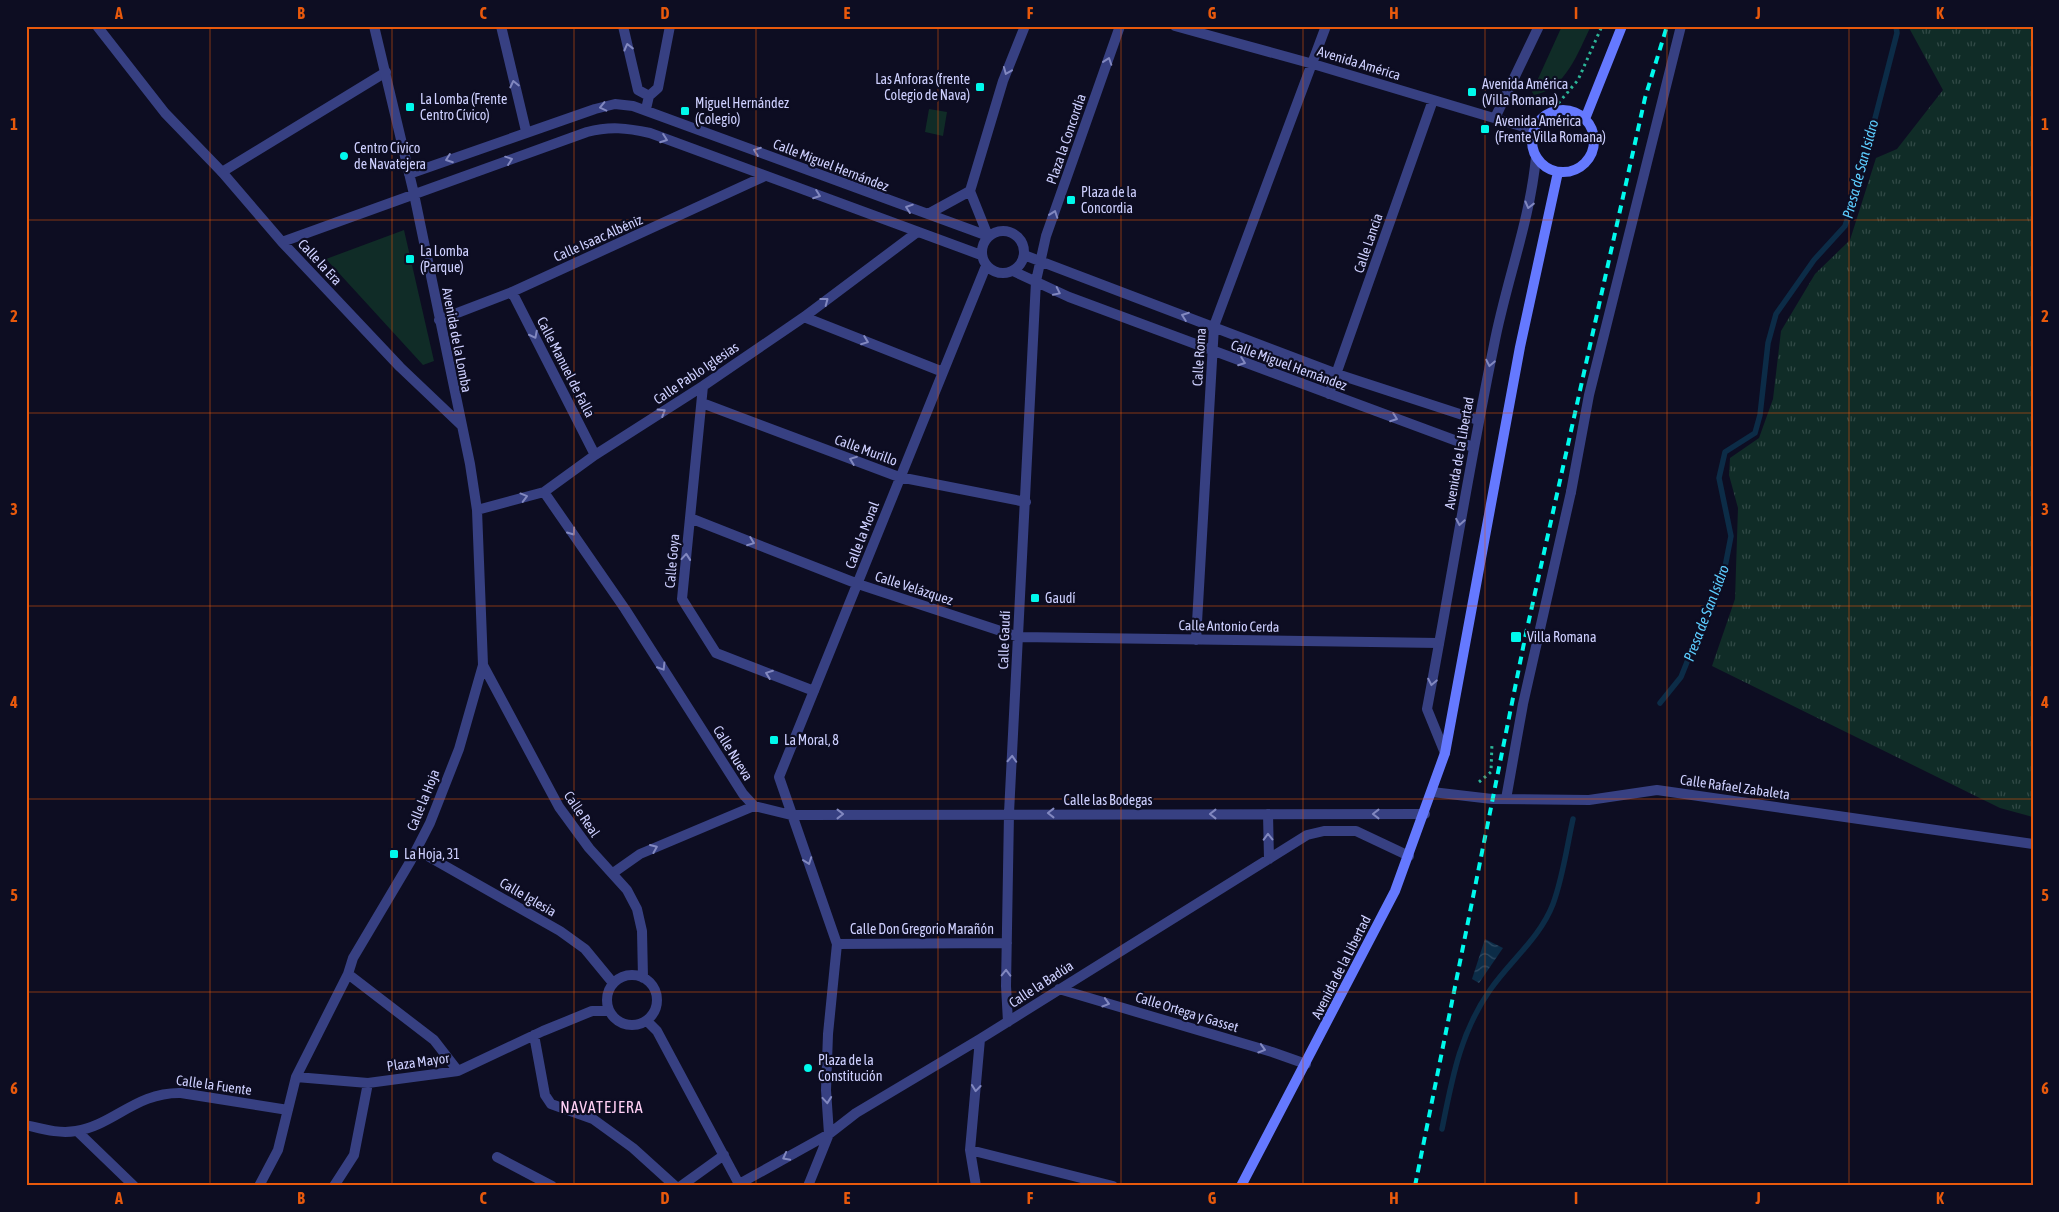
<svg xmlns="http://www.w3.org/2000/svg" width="2059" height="1212" viewBox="0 0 2059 1212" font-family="'Asap Condensed',sans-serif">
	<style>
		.grass { fill: url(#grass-tufts) }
		.green { fill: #102c27 }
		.water { fill: url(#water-waves) }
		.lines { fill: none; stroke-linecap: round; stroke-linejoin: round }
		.stream { stroke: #0c2c47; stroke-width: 5.5 }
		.path { stroke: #2cb598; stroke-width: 3; stroke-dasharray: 2.5 4; stroke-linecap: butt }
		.service { stroke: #374082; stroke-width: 10 }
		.pedestrian { stroke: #374082; stroke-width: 10 }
		.minor { stroke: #374082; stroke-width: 10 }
		.secondary { stroke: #6579ff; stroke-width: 10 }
		.rail { stroke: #00f9ec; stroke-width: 4; stroke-dasharray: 8 6; stroke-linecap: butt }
		.oneway { stroke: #8288c0 }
		.grid { fill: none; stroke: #e8590c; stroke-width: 1; stroke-opacity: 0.55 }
		.poi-dot { fill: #00f9ec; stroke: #0d0d22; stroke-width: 2 }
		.labels { text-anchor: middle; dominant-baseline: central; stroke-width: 4.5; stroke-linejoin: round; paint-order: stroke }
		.street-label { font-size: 14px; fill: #ced0ff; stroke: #0d0d22 }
		.poi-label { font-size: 14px; fill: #ced0ff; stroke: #0d0d22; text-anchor: start }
		.water-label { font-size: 15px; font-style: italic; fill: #5ccdff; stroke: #0d0d22 }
		.quarter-label { font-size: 16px; letter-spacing: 1px; fill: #ffd0f5; stroke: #0d0d22 }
		.neatline { fill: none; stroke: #e8590c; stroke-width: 2 }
		.grid-label { font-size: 16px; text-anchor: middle; font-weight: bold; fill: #e8590c }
	</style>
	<defs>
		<pattern id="grass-tufts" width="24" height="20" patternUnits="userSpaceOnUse" patternTransform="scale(1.25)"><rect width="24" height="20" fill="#102c27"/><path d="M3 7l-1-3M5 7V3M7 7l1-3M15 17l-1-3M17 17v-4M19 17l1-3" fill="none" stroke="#324a47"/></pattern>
		<pattern id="water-waves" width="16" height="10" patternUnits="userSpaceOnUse" patternTransform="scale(1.25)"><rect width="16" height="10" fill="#0c2c47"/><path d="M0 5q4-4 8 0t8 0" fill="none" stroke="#2e4a63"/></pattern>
	</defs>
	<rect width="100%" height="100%" fill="#0d0d22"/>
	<path class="grass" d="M1908 26H2033V817L2000 808 1712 666 1735 599 1738 508 1729 475 1730 458 1759 438 1773 399 1781 331 1815 274 1850 240 1876 158 1897 149 1943 90Z"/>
	<path class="green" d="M1562 26H1591C1578 52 1566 89 1534 95L1532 92Z
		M929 109 947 112 943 136 925 132Z
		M404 230 434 361 423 365 326 259Z"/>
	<path class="water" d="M1485 939 1503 948 1479 983 1472 979Z"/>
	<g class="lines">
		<path class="stream" d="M1660 703 1681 677 1725 567 1731 536 1719 478 1725 452 1755 433 1760 415 1768 343 1776 314 1814 260 1845 226 1854 200 1897 33 1896 26
			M1442 1129C1452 1079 1460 1033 1490 990 1510 961 1540 938 1553 904 1563 877 1567 846 1573 819"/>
		<path class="path" d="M1550 113 1578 80 1602 26
			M1479 782 1491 772 1492 743"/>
		<path class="service" d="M1445 753 1427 709C1450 588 1469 466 1494 345 1506 282 1530 221 1536 157
			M1506 799 1523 704 1571 492"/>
		<path class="pedestrian" d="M222 172 386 72"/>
		<path class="minor" d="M97 26 165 113 222 172 282 242 400 367 461 425
			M501 26 526 131
			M623 26 638 90 649 96
			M1175 26 1313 64 1534 130
			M646 109 649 96 658 88 670 26
			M1495 118 1539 26
			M409 174 595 109 615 104 633 106 988 236
			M928 214 970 191
			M982 252a21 21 0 1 1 42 0a21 21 0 1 1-42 0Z
			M988 236 970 191 1003 81 1025 26
			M282 242 587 132C610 126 627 128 650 133L981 255
			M1024 255 1337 374 1478 420
			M1013 271 1069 297 1473 447
			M512 292 595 455
			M804 317 943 372
			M439 320 512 292 765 176
			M703 386 682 599 716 653 814 691
			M1329 394 1433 100
			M702 403 899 477 1026 502
			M544 492 625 609 743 794 754 806 791 815 1425 814
			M1571 492 1589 395 1681 26
			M477 510 544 492 595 455 703 386 804 317 916 233
			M690 518 858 584 1019 637 1439 643
			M1196 640 1214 326 1326 26
			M483 665 559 807 589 848 627 890 637 909 642 931 643 978
			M1432 792 1492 799 1589 800 1657 790 2033 844
			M1268 814 1269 859
			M417 850 560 931 585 949 613 983
			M613 873 640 854 754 806
			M837 944 1007 943
			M348 974 434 1040 458 1071
			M607 1000a25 25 0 1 1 50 0a25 25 0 1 1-50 0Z
			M1059 989 1272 1052 1306 1064
			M647 1021 657 1031 740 1186
			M1008 1022 1006 986 1009 813 1036 281 1046 236 1120 26
			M534 1035 545 1095 551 1104 593 1119 633 1148 675 1186
			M296 1077 368 1083 458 1071 543 1031 592 1011H609
			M26 1125C43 1129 59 1134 76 1131 114 1125 136 1092 181 1093L288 1110
			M77 1131 134 1186
			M970 1150 1113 1186
			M497 1157 552 1186
			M739 1184 829 1134 856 1113 980 1039 1307 835 1324 831H1356L1409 856
			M259 1186 278 1150 296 1077 348 974 353 958 410 862 430 823 459 749 483 665 477 510 470 464 414 194 374 26
			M334 1186 354 1155 368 1083
			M681 1186 724 1155
			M808 1186 829 1134 826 1090 828 1034 837 944 779 777 986 266
			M976 1186 970 1150 980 1039"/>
		<path class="secondary" d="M1532 141a31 31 0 1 1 62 0a31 31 0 1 1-62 0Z
			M1585 119 1622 26
			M1241 1186 1395 891 1445 753 1520 347 1558 172"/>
		<path class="rail" d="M1415 1186 1525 638 1645 98 1667 26"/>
	</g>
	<defs><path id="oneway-chevron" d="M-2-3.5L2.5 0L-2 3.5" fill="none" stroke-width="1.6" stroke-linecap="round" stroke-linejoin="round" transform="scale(1.25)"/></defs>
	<g class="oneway">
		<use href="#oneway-chevron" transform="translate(628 47) rotate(-104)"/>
		<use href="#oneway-chevron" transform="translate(1108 61) rotate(-71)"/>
		<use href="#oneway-chevron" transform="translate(1007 71) rotate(112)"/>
		<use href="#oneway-chevron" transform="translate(514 84) rotate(-103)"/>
		<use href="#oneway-chevron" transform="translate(603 107) rotate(167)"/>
		<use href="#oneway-chevron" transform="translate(664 139) rotate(20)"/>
		<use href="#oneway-chevron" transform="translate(757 151) rotate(-160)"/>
		<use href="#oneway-chevron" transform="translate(449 159) rotate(160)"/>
		<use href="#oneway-chevron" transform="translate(509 160) rotate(-19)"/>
		<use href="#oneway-chevron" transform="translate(817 195) rotate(20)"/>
		<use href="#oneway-chevron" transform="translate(1529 205) rotate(104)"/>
		<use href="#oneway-chevron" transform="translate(909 208) rotate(-161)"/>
		<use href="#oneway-chevron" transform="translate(1054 214) rotate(-71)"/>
		<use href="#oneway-chevron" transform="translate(1057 292) rotate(26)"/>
		<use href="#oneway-chevron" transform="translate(825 301) rotate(-37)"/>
		<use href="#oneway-chevron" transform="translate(1185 316) rotate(-160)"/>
		<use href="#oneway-chevron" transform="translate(534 335) rotate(63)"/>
		<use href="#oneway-chevron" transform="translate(865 341) rotate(21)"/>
		<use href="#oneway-chevron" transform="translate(1242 362) rotate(20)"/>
		<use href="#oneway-chevron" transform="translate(1490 363) rotate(101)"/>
		<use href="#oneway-chevron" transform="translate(662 412) rotate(-32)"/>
		<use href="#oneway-chevron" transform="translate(1394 418) rotate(20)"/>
		<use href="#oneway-chevron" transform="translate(853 460) rotate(-159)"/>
		<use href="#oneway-chevron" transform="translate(524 497) rotate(-15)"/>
		<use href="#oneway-chevron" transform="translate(1460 522) rotate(100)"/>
		<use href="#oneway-chevron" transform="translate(572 532) rotate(55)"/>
		<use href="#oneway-chevron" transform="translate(751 542) rotate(21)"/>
		<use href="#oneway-chevron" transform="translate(686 557) rotate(-85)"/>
		<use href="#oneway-chevron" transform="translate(662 667) rotate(58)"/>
		<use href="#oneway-chevron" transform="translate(769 674) rotate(-159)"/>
		<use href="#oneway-chevron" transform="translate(1432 682) rotate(101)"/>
		<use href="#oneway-chevron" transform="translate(1012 759) rotate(-87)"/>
		<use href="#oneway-chevron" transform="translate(1051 813) rotate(-180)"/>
		<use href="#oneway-chevron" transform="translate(840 814)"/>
		<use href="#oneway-chevron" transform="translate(1213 814) rotate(-180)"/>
		<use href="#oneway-chevron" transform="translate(1376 814) rotate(-180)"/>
		<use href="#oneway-chevron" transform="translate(1268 837) rotate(-91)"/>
		<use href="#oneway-chevron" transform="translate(654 848) rotate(-23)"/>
		<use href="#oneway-chevron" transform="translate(808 861) rotate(70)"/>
		<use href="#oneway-chevron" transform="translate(1006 973) rotate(-89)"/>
		<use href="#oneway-chevron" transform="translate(1106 1003) rotate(17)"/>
		<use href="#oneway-chevron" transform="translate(1262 1049) rotate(17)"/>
		<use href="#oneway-chevron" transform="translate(976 1088) rotate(96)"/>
		<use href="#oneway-chevron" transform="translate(827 1100) rotate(85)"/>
		<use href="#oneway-chevron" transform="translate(786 1157) rotate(152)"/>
	</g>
	<path class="grid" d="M210 26V1186M392 26V1186M574 26V1186M756 26V1186M938 26V1186M1121 26V1186M1303 26V1186M1485 26V1186M1667 26V1186M1849 26V1186M26 220H2033M26 413H2033M26 606H2033M26 799H2033M26 992H2033"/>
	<g class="poi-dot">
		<rect x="975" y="82" width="10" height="10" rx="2.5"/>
		<rect x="1467" y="87" width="10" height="10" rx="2.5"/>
		<rect x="405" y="102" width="10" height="10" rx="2.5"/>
		<rect x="680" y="106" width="10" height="10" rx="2.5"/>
		<rect x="1480" y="124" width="10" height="10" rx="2.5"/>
		<circle cx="344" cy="156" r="5"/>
		<rect x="1066" y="195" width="10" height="10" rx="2.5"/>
		<rect x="405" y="254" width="10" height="10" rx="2.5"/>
		<rect x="1030" y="593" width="10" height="10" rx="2.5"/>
		<rect x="1510" y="631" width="12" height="12" rx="2.5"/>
		<rect x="769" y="735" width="10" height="10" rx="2.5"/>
		<rect x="389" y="849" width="10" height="10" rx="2.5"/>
		<circle cx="808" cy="1068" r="5"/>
	</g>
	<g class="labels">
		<g class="street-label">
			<text transform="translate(1359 63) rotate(17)">Avenida América</text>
			<text transform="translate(1066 139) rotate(-71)">Plaza la Concordia</text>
			<text transform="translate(831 165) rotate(21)">Calle Miguel Hernández</text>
			<text transform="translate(598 238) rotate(-24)">Calle Isaac Albéniz</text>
			<text transform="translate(1368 243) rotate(-71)">Calle Lancia</text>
			<text transform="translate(320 262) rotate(47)">Calle la Era</text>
			<text transform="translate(457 340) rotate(79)">Avenida de la Lomba</text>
			<text transform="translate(1199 357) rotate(-86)">Calle Roma</text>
			<text transform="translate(1289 365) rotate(20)">Calle Miguel Hernández</text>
			<text transform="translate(566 367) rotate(63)">Calle Manuel de Falla</text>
			<text transform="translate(696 373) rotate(-34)">Calle Pablo Iglesias</text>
			<text transform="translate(866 450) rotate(20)">Calle Murillo</text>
			<text transform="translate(1459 453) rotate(-80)">Avenida de la Libertad</text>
			<text transform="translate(862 535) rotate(-69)">Calle la Moral</text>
			<text transform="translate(672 561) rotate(-85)">Calle Goya</text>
			<text transform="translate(914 588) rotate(18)">Calle Velázquez</text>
			<text transform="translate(1229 626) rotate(1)">Calle Antonio Cerda</text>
			<text transform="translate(1004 640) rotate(-88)">Calle Gaudí</text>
			<text transform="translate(733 753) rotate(58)">Calle Nueva</text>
			<text transform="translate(1735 787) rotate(8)">Calle Rafael Zabaleta</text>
			<text transform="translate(423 800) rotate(-68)">Calle la Hoja</text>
			<text x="1108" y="800">Calle las Bodegas</text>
			<text transform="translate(582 814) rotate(56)">Calle Real</text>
			<text transform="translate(528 897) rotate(30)">Calle Iglesia</text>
			<text x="922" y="929">Calle Don Gregorio Marañón</text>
			<text transform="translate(1341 967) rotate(-63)">Avenida de la Libertad</text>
			<text transform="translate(1041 984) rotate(-33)">Calle la Badúa</text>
			<text transform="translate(1187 1012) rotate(17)">Calle Ortega y Gasset</text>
			<text transform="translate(418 1062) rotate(-8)">Plaza Mayor</text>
			<text transform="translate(214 1085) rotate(8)">Calle la Fuente</text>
		</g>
		<g class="poi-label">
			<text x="970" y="79" text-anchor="end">Las Anforas (frente<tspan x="970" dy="16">Colegio de Nava)</tspan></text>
			<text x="1482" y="84">Avenida América<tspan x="1482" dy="16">(Villa Romana)</tspan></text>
			<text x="420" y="99">La Lomba (Frente<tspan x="420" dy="16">Centro Cívico)</tspan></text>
			<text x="695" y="103">Miguel Hernández<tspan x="695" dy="16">(Colegio)</tspan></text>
			<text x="1495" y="121">Avenida América<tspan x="1495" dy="16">(Frente Villa Romana)</tspan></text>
			<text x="354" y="148">Centro Cívico<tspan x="354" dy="16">de Navatejera</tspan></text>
			<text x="1081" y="192">Plaza de la<tspan x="1081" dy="16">Concordia</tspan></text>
			<text x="420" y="251">La Lomba<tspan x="420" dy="16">(Parque)</tspan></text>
			<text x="1045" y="598">Gaudí</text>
			<text x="1527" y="637">Villa Romana</text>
			<text x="784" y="740">La Moral, 8</text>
			<text x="404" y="854">La Hoja, 31</text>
			<text x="818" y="1060">Plaza de la<tspan x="818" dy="16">Constitución</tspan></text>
		</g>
		<g class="water-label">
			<text transform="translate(1860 169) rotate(-75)">Presa de San Isidro</text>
			<text transform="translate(1706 613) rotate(-69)">Presa de San Isidro</text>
		</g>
		<g class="quarter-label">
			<text x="602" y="1107">NAVATEJERA</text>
		</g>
	</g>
	<rect width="2059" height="1212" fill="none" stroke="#0d0d22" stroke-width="55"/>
	<rect x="28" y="28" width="2004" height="1156" class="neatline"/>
	<g class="grid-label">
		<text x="119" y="19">A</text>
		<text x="301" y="19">B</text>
		<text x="483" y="19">C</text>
		<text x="665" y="19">D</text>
		<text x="847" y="19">E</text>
		<text x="1030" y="19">F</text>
		<text x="1212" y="19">G</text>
		<text x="1394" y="19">H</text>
		<text x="1576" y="19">I</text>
		<text x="1758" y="19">J</text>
		<text x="1940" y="19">K</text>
		<text x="14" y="130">1</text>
		<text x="2045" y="130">1</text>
		<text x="14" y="322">2</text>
		<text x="2045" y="322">2</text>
		<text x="14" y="515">3</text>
		<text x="2045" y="515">3</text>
		<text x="14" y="708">4</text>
		<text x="2045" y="708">4</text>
		<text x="14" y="901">5</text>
		<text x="2045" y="901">5</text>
		<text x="14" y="1094">6</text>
		<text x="2045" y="1094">6</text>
		<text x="119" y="1204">A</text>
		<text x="301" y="1204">B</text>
		<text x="483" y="1204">C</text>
		<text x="665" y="1204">D</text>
		<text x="847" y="1204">E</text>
		<text x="1030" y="1204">F</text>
		<text x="1212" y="1204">G</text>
		<text x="1394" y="1204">H</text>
		<text x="1576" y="1204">I</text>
		<text x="1758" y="1204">J</text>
		<text x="1940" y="1204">K</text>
	</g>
</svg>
